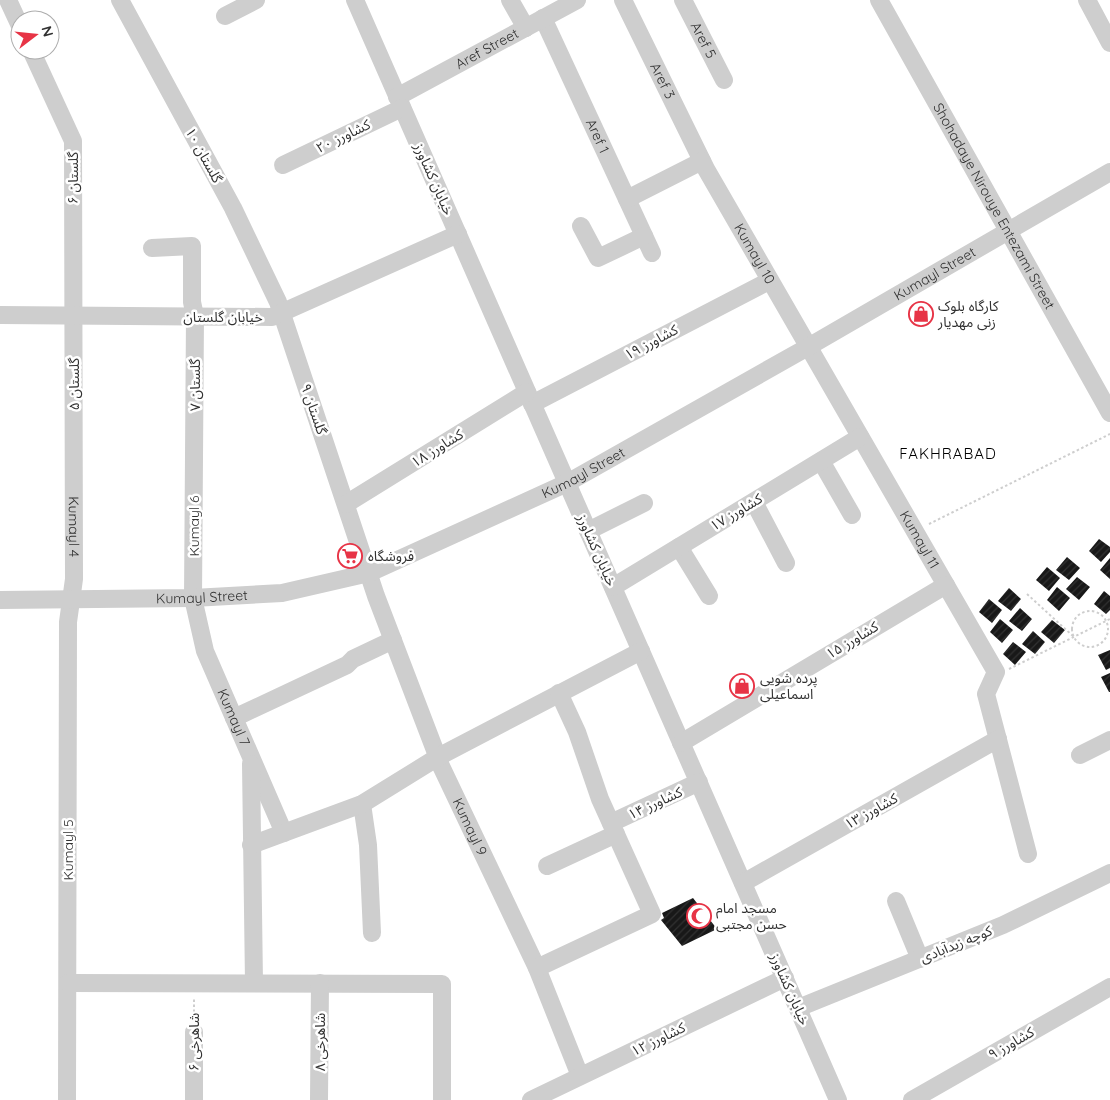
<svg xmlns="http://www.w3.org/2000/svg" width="1110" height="1100" viewBox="0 0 1110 1100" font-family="Quicksand,'Noto Sans Arabic',sans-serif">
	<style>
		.building { fill: url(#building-hatch) }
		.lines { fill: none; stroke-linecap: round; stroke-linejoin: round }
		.path { stroke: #cecece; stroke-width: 2; stroke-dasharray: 2.5 2.5; stroke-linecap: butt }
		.minor { stroke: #cecece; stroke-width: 18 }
		.labels { text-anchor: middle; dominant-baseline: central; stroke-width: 5; stroke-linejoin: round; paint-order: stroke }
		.street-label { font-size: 14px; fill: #313131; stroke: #fff }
		.poi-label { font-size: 14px; fill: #313131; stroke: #fff; text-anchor: start }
		.neighbourhood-label { font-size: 15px; letter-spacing: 1px; fill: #000; stroke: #fff }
	</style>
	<defs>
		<pattern id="building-hatch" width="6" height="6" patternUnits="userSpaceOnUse" patternTransform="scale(1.25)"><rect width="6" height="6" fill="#181818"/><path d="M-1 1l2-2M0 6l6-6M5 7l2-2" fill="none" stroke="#313131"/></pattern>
	</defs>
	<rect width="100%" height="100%" fill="#fff"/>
	<path class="building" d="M1099 539 1110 547V552L1101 562 1089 551Z
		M1067 557 1080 568 1069 580 1056 570Z
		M1110 558V579L1100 570Z
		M1047 567 1060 578 1049 591 1036 580Z
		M1077 577 1090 587 1079 600 1066 589Z
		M1057 587 1070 598 1059 611 1047 600Z
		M1009 588 1021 599 1011 611 998 601Z
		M1104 591 1110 596V610L1106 614 1094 604Z
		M989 599 1002 610 992 623 979 612Z
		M1020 608 1032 619 1022 631 1009 621Z
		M1000 619 1013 630 1002 643 990 632Z
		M1052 620 1065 630 1054 643 1041 632Z
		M1033 631 1045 642 1035 654 1022 644Z
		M1013 642 1026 652 1015 665 1003 654Z
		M1110 650V668L1106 670 1098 655Z
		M1110 673V692H1109L1101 677Z
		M693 898 717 929 682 946 661 920 664 918 662 913Z"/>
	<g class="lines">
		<path class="path" d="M929 524 1110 434
			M1027 594 1074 637
			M1072 629a18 18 0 1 1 36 0a18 18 0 1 1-36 0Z
			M1009 669 1110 619
			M194 1017V997"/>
		<g class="minor">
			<path d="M8 0 20 26"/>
			<path id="s1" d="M120 0 233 208 278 302 376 596 441 766 537 968 580 1076"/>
			<path d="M355 0 838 1100"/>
			<path d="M510 0 526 28"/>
			<path id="s2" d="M623 0 706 169 996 672 986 694 1028 854"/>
			<path id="s3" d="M683 0 724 80"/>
			<path id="s4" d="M879 0 1110 413"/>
			<path d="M1087 0 1110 43"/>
			<path d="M225 16 256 0"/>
			<path id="s5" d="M543 18 652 253"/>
			<path id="s6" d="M31 50 73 141 74 579 68 622 67 1100"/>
			<path id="s7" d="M397 97 577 0"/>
			<path d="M283 165 402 108"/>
			<path d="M627 199 702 161"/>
			<path d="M581 226 598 258 644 236"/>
			<path id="s8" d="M152 248 192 246V302L195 316 193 598 205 651 284 833"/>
			<path d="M0 315 272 317 458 234"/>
			<path d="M532 404 769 281"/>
			<path d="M821 461 852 515"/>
			<path d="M754 502 786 563"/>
			<path d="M346 504 527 392"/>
			<path d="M588 531 644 503"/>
			<path d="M679 547 709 596"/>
			<path d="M613 587 860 437"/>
			<path id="s9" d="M0 600 193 598 282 593 369 573 567 483 808 347 1110 172"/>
			<path d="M234 718 347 665 353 659 393 640"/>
			<path d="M681 743 946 585"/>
			<path d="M1080 755 1110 740"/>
			<path d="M251 764 254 983"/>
			<path d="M362 804 368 845 372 933"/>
			<path d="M611 823 699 782"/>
			<path d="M251 845 362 804 438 757 641 651"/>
			<path d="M547 866 616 834"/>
			<path d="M743 883 998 739"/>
			<path d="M896 901 920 959"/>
			<path d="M537 968 652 914 600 799 577 732 559 693"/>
			<path d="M68 983 442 984V1100"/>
			<path d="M798 1008 1003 925 1110 873"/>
			<path d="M194 1032V1100"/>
			<path d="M319 1100 320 983"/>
			<path d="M531 1100 785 978"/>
			<path d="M912 1100 1110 987"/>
		</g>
	</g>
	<defs>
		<symbol id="shop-ring" viewBox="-11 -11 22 22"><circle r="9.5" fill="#fff" stroke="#e73446" stroke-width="1.5"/><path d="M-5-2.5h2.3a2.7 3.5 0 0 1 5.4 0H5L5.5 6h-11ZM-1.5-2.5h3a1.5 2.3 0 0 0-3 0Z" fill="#e73446"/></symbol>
		<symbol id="supermarket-ring" viewBox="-11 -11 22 22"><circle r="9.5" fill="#fff" stroke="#e73446" stroke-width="1.5"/><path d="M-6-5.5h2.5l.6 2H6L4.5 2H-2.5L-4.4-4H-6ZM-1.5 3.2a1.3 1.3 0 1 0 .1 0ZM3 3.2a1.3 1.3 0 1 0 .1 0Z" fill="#e73446"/></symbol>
		<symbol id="mosque-ring" viewBox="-11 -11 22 22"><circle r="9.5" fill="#fff" stroke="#e73446" stroke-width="1.5"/><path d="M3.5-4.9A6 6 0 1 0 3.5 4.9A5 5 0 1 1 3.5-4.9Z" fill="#e73446"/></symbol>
	</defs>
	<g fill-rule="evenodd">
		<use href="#shop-ring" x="907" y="300" width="28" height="28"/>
		<use href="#supermarket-ring" x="336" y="542" width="28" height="28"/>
		<use href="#shop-ring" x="728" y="672" width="28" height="28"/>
		<use href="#mosque-ring" x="685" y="902" width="28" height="28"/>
	</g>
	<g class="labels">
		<g class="street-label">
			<text stroke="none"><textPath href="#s3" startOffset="45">Aref 5</textPath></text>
			<text stroke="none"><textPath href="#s7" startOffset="102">Aref Street</textPath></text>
			<text stroke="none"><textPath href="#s2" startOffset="90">Aref 3</textPath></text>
			<text transform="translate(343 136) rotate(-26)">کشاورز ۲۰</text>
			<text stroke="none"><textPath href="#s5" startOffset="130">Aref 1</textPath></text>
			<text transform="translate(204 155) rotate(61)">گلستان ۱۰</text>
			<text transform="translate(73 178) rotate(-90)">گلستان ۶</text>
			<text transform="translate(434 179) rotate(66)">خیابان کشاورز</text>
			<text stroke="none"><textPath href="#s4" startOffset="236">Shohadaye Nirouye Entezami Street</textPath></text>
			<text stroke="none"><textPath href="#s2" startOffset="286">Kumayl 10</textPath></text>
			<text stroke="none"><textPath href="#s9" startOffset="1012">Kumayl Street</textPath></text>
			<text x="223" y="317">خیابان گلستان</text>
			<text transform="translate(651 342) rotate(-28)">کشاورز ۱۹</text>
			<text transform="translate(74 384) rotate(-90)">گلستان ۵</text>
			<text transform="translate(195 385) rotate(-90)">گلستان ۷</text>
			<text transform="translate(314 409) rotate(71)">گلستان ۹</text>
			<text transform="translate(437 448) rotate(-32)">کشاورز ۱۸</text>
			<text stroke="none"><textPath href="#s9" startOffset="608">Kumayl Street</textPath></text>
			<text transform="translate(736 512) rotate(-31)">کشاورز ۱۷</text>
			<text transform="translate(194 526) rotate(-90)">Kumayl 6</text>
			<text stroke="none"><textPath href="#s6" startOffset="486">Kumayl 4</textPath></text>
			<text stroke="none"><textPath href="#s2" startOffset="616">Kumayl 11</textPath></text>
			<text transform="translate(597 550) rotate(66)">خیابان کشاورز</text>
			<text stroke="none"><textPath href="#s9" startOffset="202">Kumayl Street</textPath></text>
			<text transform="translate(852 640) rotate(-31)">کشاورز ۱۵</text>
			<text stroke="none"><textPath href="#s8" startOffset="519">Kumayl 7</textPath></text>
			<text transform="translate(655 803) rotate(-25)">کشاورز ۱۴</text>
			<text transform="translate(871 811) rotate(-29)">کشاورز ۱۳</text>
			<text stroke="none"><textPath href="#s1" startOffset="900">Kumayl 9</textPath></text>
			<text transform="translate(68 850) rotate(-90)">Kumayl 5</text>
			<text transform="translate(956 944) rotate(-22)">کوچه زیدآبادی</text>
			<text transform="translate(790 989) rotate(66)">خیابان کشاورز</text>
			<text transform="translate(658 1039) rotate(-26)">کشاورز ۱۲</text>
			<text transform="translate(194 1042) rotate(-90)">شاهرخی ۶</text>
			<text transform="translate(320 1042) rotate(-90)">شاهرخی ۸</text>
			<text transform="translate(1011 1043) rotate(-30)">کشاورز ۹</text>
		</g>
		<g class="poi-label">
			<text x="938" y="306">کارگاه بلوک<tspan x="938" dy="16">زنی مهدیار</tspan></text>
			<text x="368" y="556">فروشگاه</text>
			<text x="760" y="678">پرده شویی<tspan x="760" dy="16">اسماعیلی</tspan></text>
			<text x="716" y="908">مسجد امام<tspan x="716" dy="16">حسن مجتبی</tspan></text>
		</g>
		<g class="neighbourhood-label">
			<text x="948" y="453">FAKHRABAD</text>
		</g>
	</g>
	<g transform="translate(35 35) rotate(74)"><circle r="24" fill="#ffffff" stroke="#adadad"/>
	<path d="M0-4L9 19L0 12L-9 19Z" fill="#e73446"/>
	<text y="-8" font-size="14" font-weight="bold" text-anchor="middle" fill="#313131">N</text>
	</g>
</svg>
